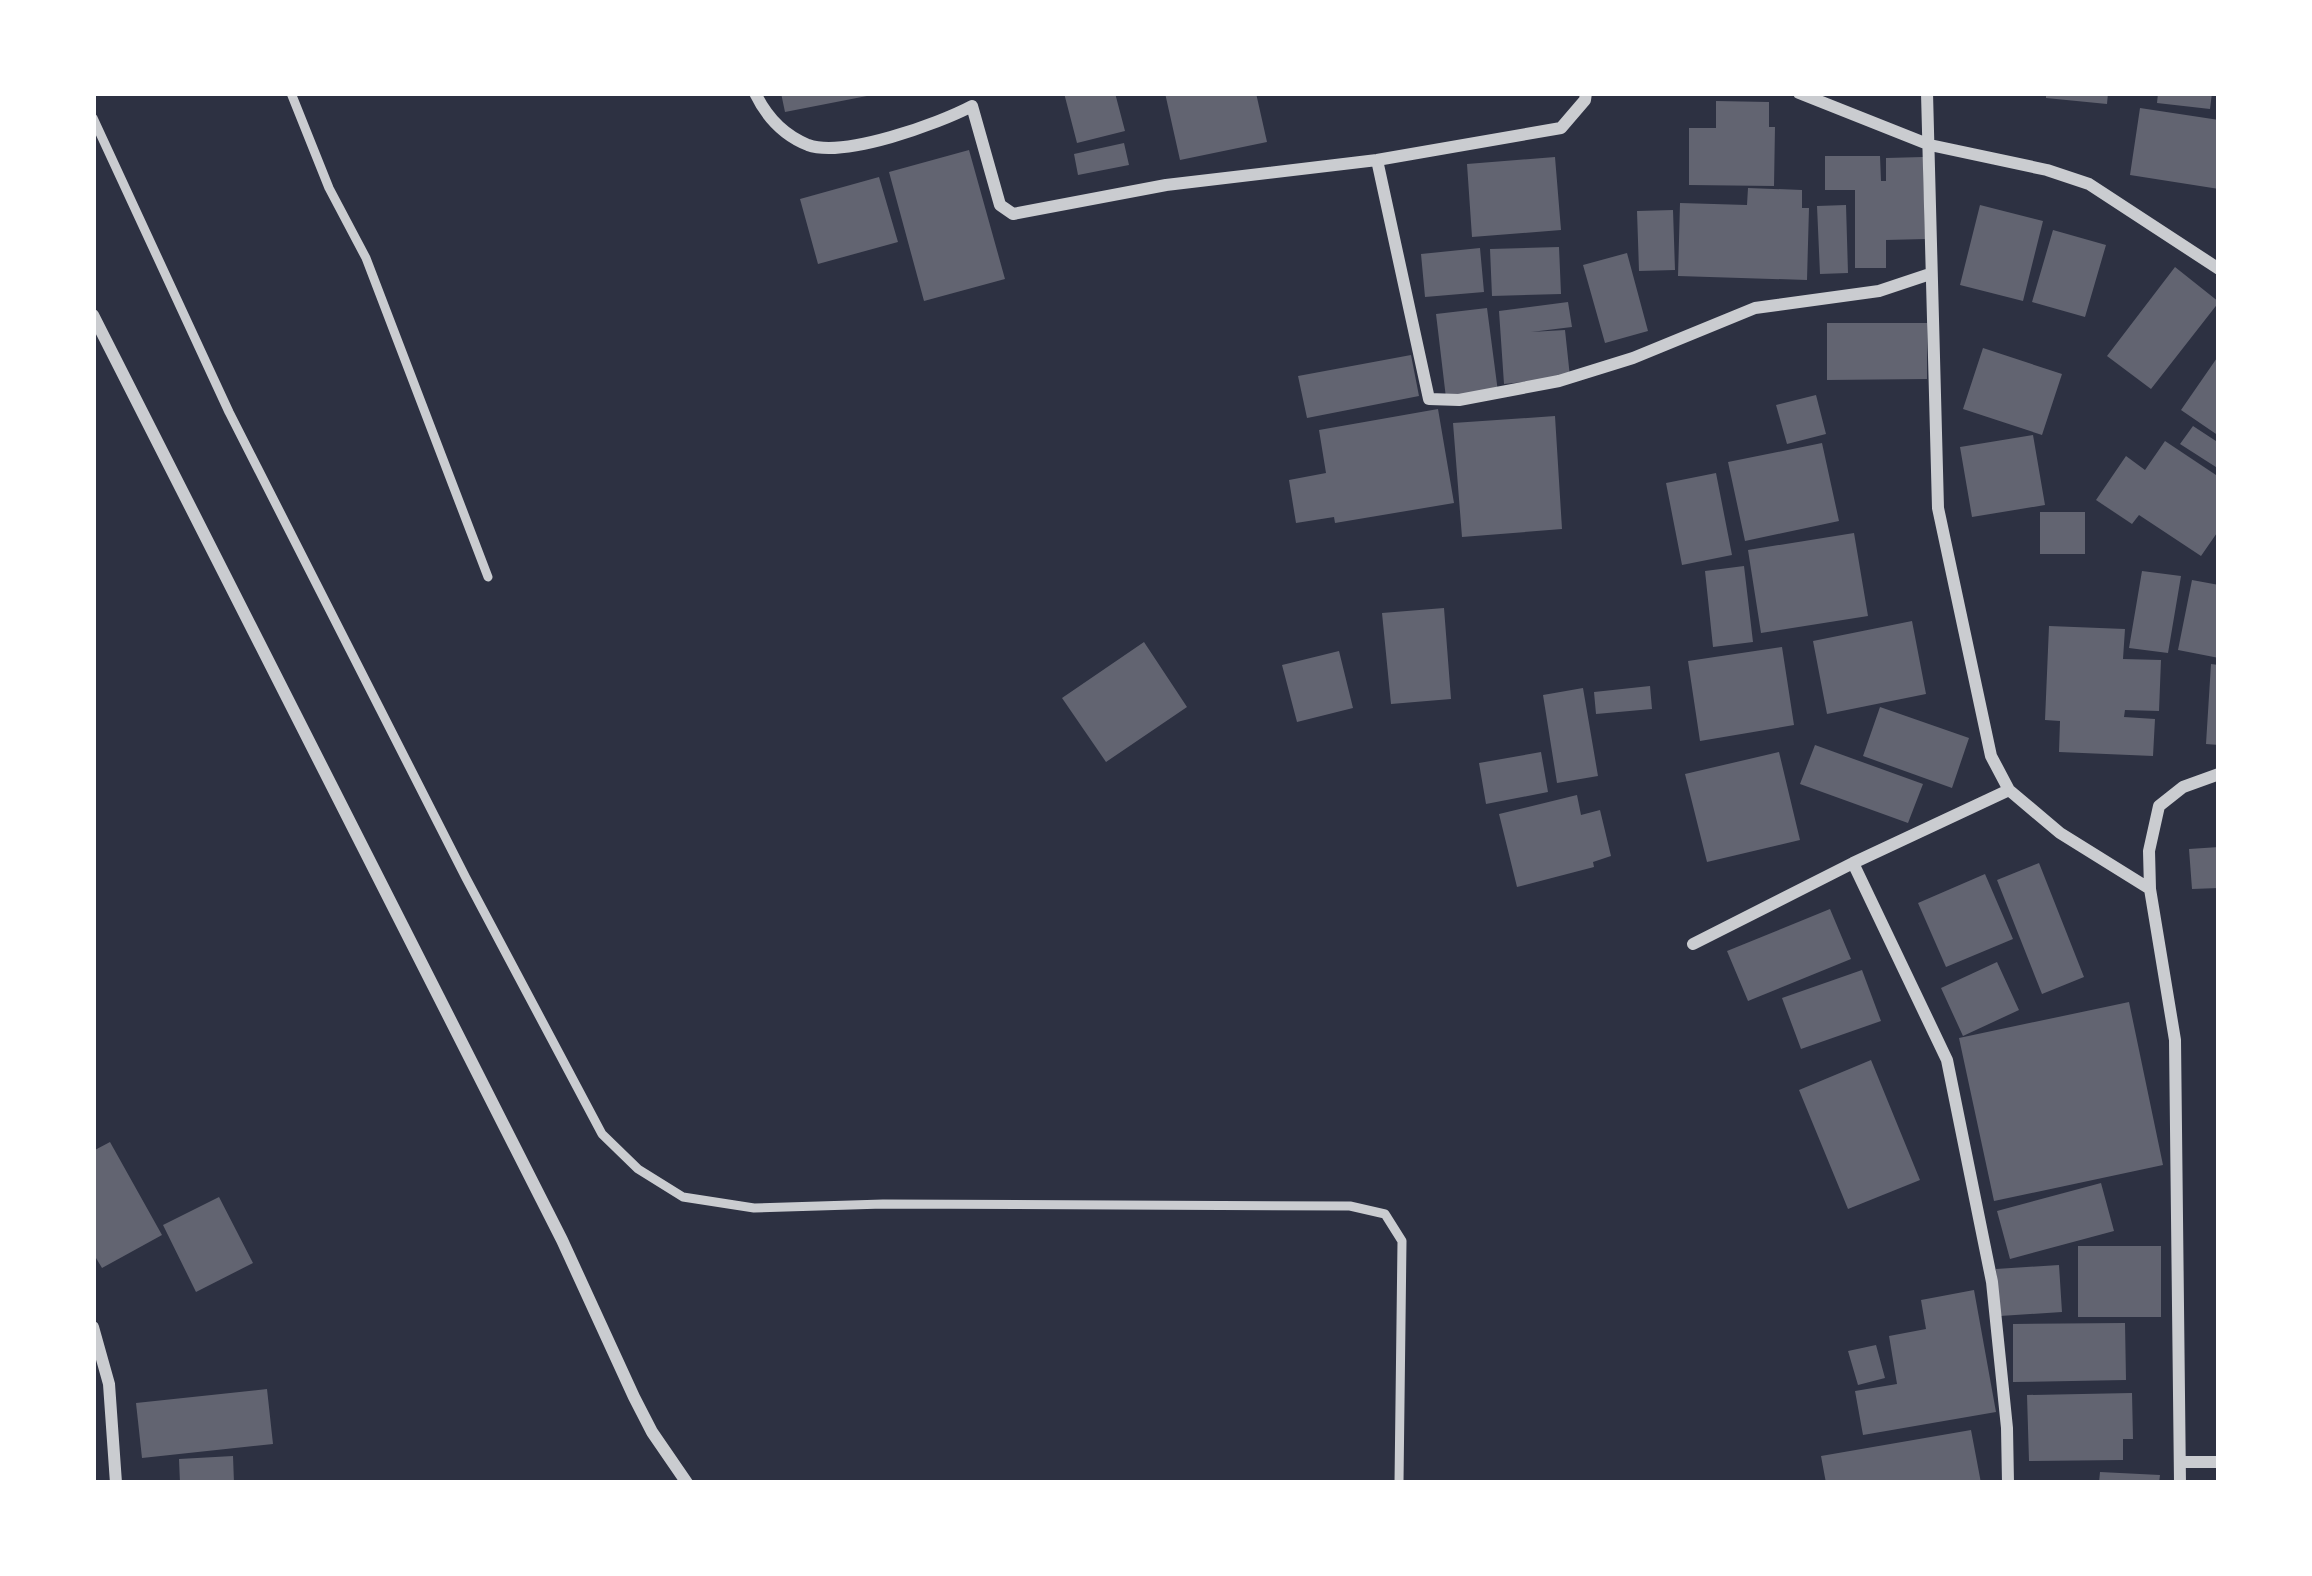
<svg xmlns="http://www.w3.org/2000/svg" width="2312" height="1576" viewBox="0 0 2312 1576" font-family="'Fira Sans Condensed',sans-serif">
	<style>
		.building { fill: #626471 }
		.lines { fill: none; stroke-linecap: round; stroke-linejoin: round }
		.service { stroke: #caccd0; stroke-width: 9 }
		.minor { stroke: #caccd0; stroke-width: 12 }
	</style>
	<rect width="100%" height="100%" fill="#2d3142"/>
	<path class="building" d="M781 93H872V95L785 112Z
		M1064 93H1115L1125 131 1077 143Z
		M1165 93H1256L1267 142 1180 160Z
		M2046 93H2108L2107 104 2046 98Z
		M2158 93H2212L2210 109 2157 103Z
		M1716 101 1769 102V127H1775L1774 186 1689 185V128H1716Z
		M2140 108 2219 120V189L2130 175Z
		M1124 143 1129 165 1078 175 1074 154Z
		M969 150 1005 279 924 301 889 172Z
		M1825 156H1880L1881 181H1886V158L1923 157 1925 239 1886 240V268H1855V190H1825Z
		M1555 157 1561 230 1472 237 1467 164Z
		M879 177 898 242 818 264 800 199Z
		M1748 188 1802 190V208H1809L1807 280 1678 276 1680 203 1747 205Z
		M1846 205 1848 273 1820 274 1817 206Z
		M1980 205 2043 221 2023 301 1960 285Z
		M1673 210 1675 270 1639 271 1637 211Z
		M2053 230 2106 245 2085 317 2032 302Z
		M1559 247 1561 294 1492 296 1490 249Z
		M1480 248 1484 292 1425 297 1421 254Z
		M1627 253 1648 331 1605 343 1583 265Z
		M2175 267 2219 302 2151 389 2107 356Z
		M1568 302 1572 327 1531 332 1565 330 1570 377 1504 384 1499 311Z
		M1487 308 1498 392 1446 398 1436 314Z
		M1827 323H1927V379L1827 380Z
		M1983 348 2062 374 2042 435 1963 409Z
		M1411 355 1419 396 1307 418 1298 376Z
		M2219 355V436L2181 410Z
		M1816 395 1826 434 1787 444 1776 405Z
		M1438 409 1454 503 1335 523 1334 517 1296 523 1289 480 1326 473 1319 430Z
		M1555 416 1562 529 1462 537 1453 423Z
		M2193 426 2219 443V469L2180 444Z
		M2033 435 2045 505 1972 517 1960 447Z
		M2165 441 2219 477V530L2201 556 2139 515 2132 524 2096 500 2126 456 2145 470Z
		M1822 443 1839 521 1745 541 1728 462Z
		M1716 473 1732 555 1682 565 1666 483Z
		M2040 512H2085V554H2040Z
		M1854 533 1868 616 1761 633 1748 550Z
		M1744 566 1753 642 1713 647 1705 571Z
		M2142 571 2181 576 2168 653 2129 648Z
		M2192 580 2219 585V658L2178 650Z
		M1444 608 1451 699 1391 704 1382 613Z
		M1912 621 1926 694 1827 714 1813 641Z
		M2049 626 2125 629 2123 659 2161 660 2159 711 2125 710 2124 717 2155 719 2153 756 2059 752 2060 721 2045 720Z
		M1144 642 1187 707 1106 762 1062 698Z
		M1782 647 1794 725 1700 741 1688 661Z
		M1339 651 1353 708 1297 722 1282 665Z
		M2211 664 2219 665V745L2206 744Z
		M1650 686 1652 709 1596 714 1594 692Z
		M1583 688 1598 776 1557 783 1543 695Z
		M1880 707 1969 738 1952 788 1863 756Z
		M1815 745 1923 784 1908 823 1800 784Z
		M1541 752 1548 792 1486 804 1479 763Z
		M1779 752 1800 840 1707 862 1685 774Z
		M1577 795 1581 815 1600 810 1611 856 1593 862 1594 867 1517 887 1499 814Z
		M2219 847V888L2192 889 2189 849Z
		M2039 863 2084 977 2042 994 1997 880Z
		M1985 874 2013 939 1946 967 1918 903Z
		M1830 909 1851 959 1748 1001 1727 951Z
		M1997 962 2019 1010 1963 1036 1941 988Z
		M1862 970 1881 1021 1801 1049 1782 998Z
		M2129 1002 2163 1165 1994 1201 1959 1038Z
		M1871 1060 1920 1180 1848 1209 1799 1090Z
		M110 1142 162 1235 102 1268 93 1253V1151Z
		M2101 1183 2114 1231 2010 1259 1997 1211Z
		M219 1197 253 1263 196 1292 163 1225Z
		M2078 1246H2161V1317H2078Z
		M2059 1265 2062 1312 2000 1316 1996 1269Z
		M1974 1290 1996 1412 1863 1435 1855 1391 1897 1384 1889 1336 1926 1329 1921 1300Z
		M2125 1323 2126 1380 2013 1382V1324Z
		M1876 1345 1885 1378 1858 1385 1848 1351Z
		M267 1389 273 1444 142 1458 136 1403Z
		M2132 1393 2133 1439H2123V1460L2029 1461 2027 1395Z
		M1971 1430 1981 1483H1826L1821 1456Z
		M233 1456 234 1483H180L179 1459Z
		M2100 1472 2160 1475 2159 1483H2099Z"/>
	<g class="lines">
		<path class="service" d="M291 93 329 188 366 258 488 577
			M93 118 229 412 466 878 602 1134 638 1169 683 1197 754 1208 883 1204 1350 1206 1385 1214 1402 1241 1399 1483"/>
		<path class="minor" d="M755 93C766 116 783 135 808 145 844 158 938 124 972 106L1000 205 1013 214 1166 185 1377 160 1561 128 1585 100 1586 93
			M1799 93 1930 145 2047 170 2089 184 2219 269
			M1927 93 1938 508 1991 756 2009 790 2060 833 2150 889
			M1377 160 1429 399 1459 400 1559 381 1633 358 1755 308 1879 291 1930 274
			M93 315 562 1240 634 1397 652 1432 687 1483
			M1853 863 1947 1060 1992 1282 2007 1428 2008 1483
			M1693 944 1853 863 2009 790
			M93 1327 109 1384 116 1483
			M2181 1462H2219
			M2180 1483 2175 1040 2150 889 2149 851 2159 806 2183 787 2219 774"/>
	</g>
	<rect width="2312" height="1576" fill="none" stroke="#ffffff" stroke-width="192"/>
</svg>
